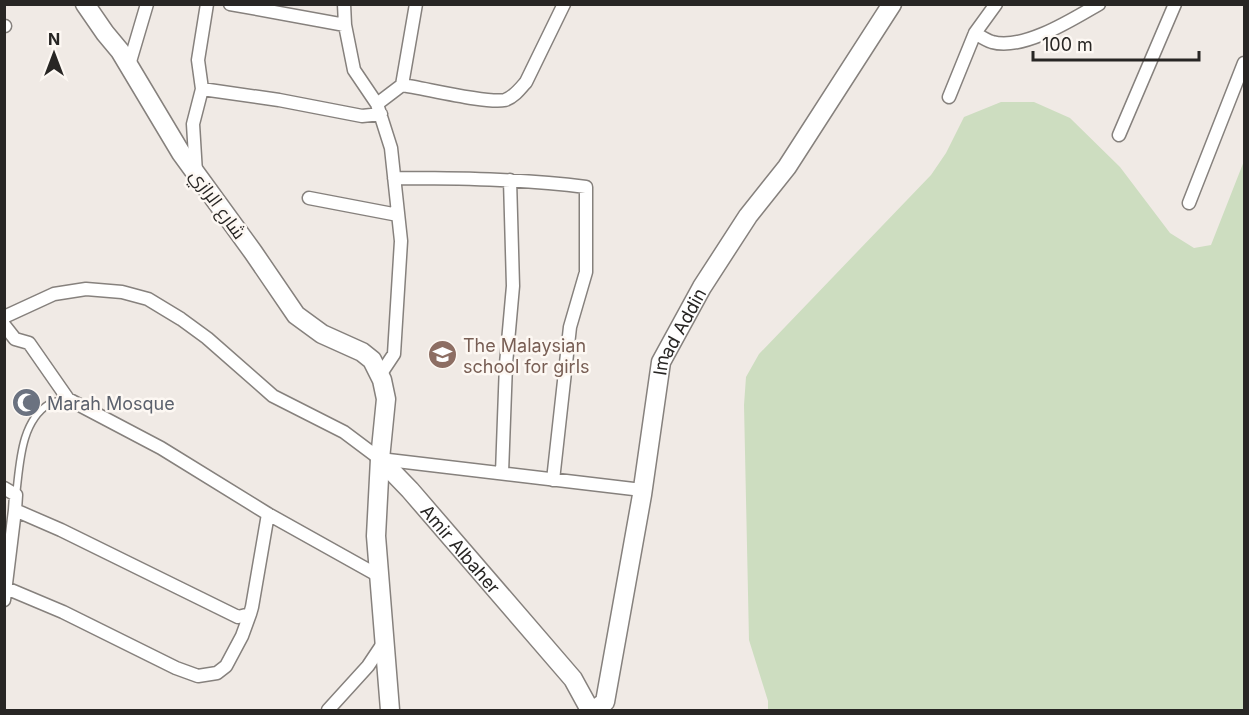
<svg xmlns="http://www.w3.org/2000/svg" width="1249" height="715" viewBox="0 0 1249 715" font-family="Inter,Cairo,sans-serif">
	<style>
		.green { fill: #cdddc0 }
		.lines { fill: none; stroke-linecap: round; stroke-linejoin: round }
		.lane-casing { stroke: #86817d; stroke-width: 9 }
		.street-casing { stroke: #86817d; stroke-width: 15 }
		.secondary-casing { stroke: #86817d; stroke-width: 21 }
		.lane { stroke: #fff; stroke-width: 6 }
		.street { stroke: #fff; stroke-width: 12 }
		.secondary { stroke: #fff; stroke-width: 18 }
		.labels { text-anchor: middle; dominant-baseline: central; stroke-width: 5; stroke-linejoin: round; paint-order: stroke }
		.street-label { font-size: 18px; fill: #282624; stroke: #fdf8f3 }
		.education-label { font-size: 18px; fill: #785e54; stroke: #fdf8f3; text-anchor: start }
		.worship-label { font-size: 18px; fill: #5b616d; stroke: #fdf8f3; text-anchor: start }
	</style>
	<rect width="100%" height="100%" fill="#f0eae5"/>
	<path class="green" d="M1001 102H1034L1070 118 1120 167 1170 233 1194 248 1211 245 1244 161V710H768V701L749 640 744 405 746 377 759 354 931 175 946 153 964 117Z"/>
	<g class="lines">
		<defs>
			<path id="lane" d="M16 495C20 465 20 422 49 404 54 401 62 401 67 399"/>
			<path id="street" d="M230 4 345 25
				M344 4 345 25 354 70 377 104 391 148 401 241 394 354 380 375
				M4 26H5
				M975 33C980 36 986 40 992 42 1023 51 1073 19 1099 4
				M129 65 147 4
				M402 85C424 88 487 104 505 100 514 97 520 89 526 82L564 4
				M202 89 279 100 362 116 381 114
				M949 97 975 33 996 4
				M377 104 402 85 416 4
				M1119 135 1175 4
				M196 173 193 124 202 89 198 60 207 4
				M394 178C458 178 522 179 586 187V272L570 327 553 480
				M309 198 398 215
				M1189 203 1244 63
				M4 317 54 294 86 289 122 292 148 299 181 319 207 338 273 396 344 432 380 459 642 490
				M4 325 15 339 29 343 68 399 161 448 268 514 379 576
				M502 473 506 364 513 286 510 180
				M4 488 16 495 15 510 61 530 238 617 250 614 252 607 268 514
				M6 588 63 612 176 668 198 676 217 673 226 666 242 636 250 614
				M4 600 15 510
				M328 710 368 666 384 642"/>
			<g id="secondary">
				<path id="s1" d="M85 4 105 33 120 51 181 153 253 252 296 315 322 334 362 352 372 360 382 380 386 399 380 459 410 490 573 679 590 710"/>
				<path d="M380 459 376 536 390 710"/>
				<path id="s2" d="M594 710 605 702 642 495 661 362 702 287 748 216 787 167 892 4"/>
			</g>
		</defs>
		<use href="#lane" class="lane-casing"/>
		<use href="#street" class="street-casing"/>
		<use href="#secondary" class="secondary-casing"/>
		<use href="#lane" class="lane"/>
		<use href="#street" class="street"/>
		<use href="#secondary" class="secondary"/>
	</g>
	<defs>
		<symbol id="school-disc" viewBox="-11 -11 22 22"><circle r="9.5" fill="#8d6e63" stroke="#fdf8f3"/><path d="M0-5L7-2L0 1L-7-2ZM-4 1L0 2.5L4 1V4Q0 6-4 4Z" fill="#fff"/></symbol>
		<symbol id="mosque-disc" viewBox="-11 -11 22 22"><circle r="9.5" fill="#6b7280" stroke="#fdf8f3"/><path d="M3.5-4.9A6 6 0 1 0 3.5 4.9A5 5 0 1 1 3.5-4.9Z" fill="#fff"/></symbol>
	</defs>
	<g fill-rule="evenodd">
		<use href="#school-disc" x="426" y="338" width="33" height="33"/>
		<use href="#mosque-disc" x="10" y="386" width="33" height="33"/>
	</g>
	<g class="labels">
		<g class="street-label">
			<text transform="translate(218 204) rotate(54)">شارع الرازي</text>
			<text stroke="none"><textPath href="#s2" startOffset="393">Imad Addin</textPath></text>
			<text stroke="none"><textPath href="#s1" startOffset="688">Amir Albaher</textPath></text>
		</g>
		<g class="education-label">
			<text x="463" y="345">The Malaysian<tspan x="463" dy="21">school for girls</tspan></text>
		</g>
		<g class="worship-label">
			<text x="47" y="403">Marah Mosque</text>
		</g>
	</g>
	<rect width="1249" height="715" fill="none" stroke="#282624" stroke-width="12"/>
	<g transform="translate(54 54)" stroke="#fdf8f3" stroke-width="4.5" paint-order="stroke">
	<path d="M0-4.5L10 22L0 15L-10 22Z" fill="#282624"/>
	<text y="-9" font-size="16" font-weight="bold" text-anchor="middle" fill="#282624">N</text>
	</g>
	<path d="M1033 51v9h166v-9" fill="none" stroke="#282624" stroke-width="3"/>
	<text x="1042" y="51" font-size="18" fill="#282624" stroke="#fdf8f3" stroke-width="4.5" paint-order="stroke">100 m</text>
</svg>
